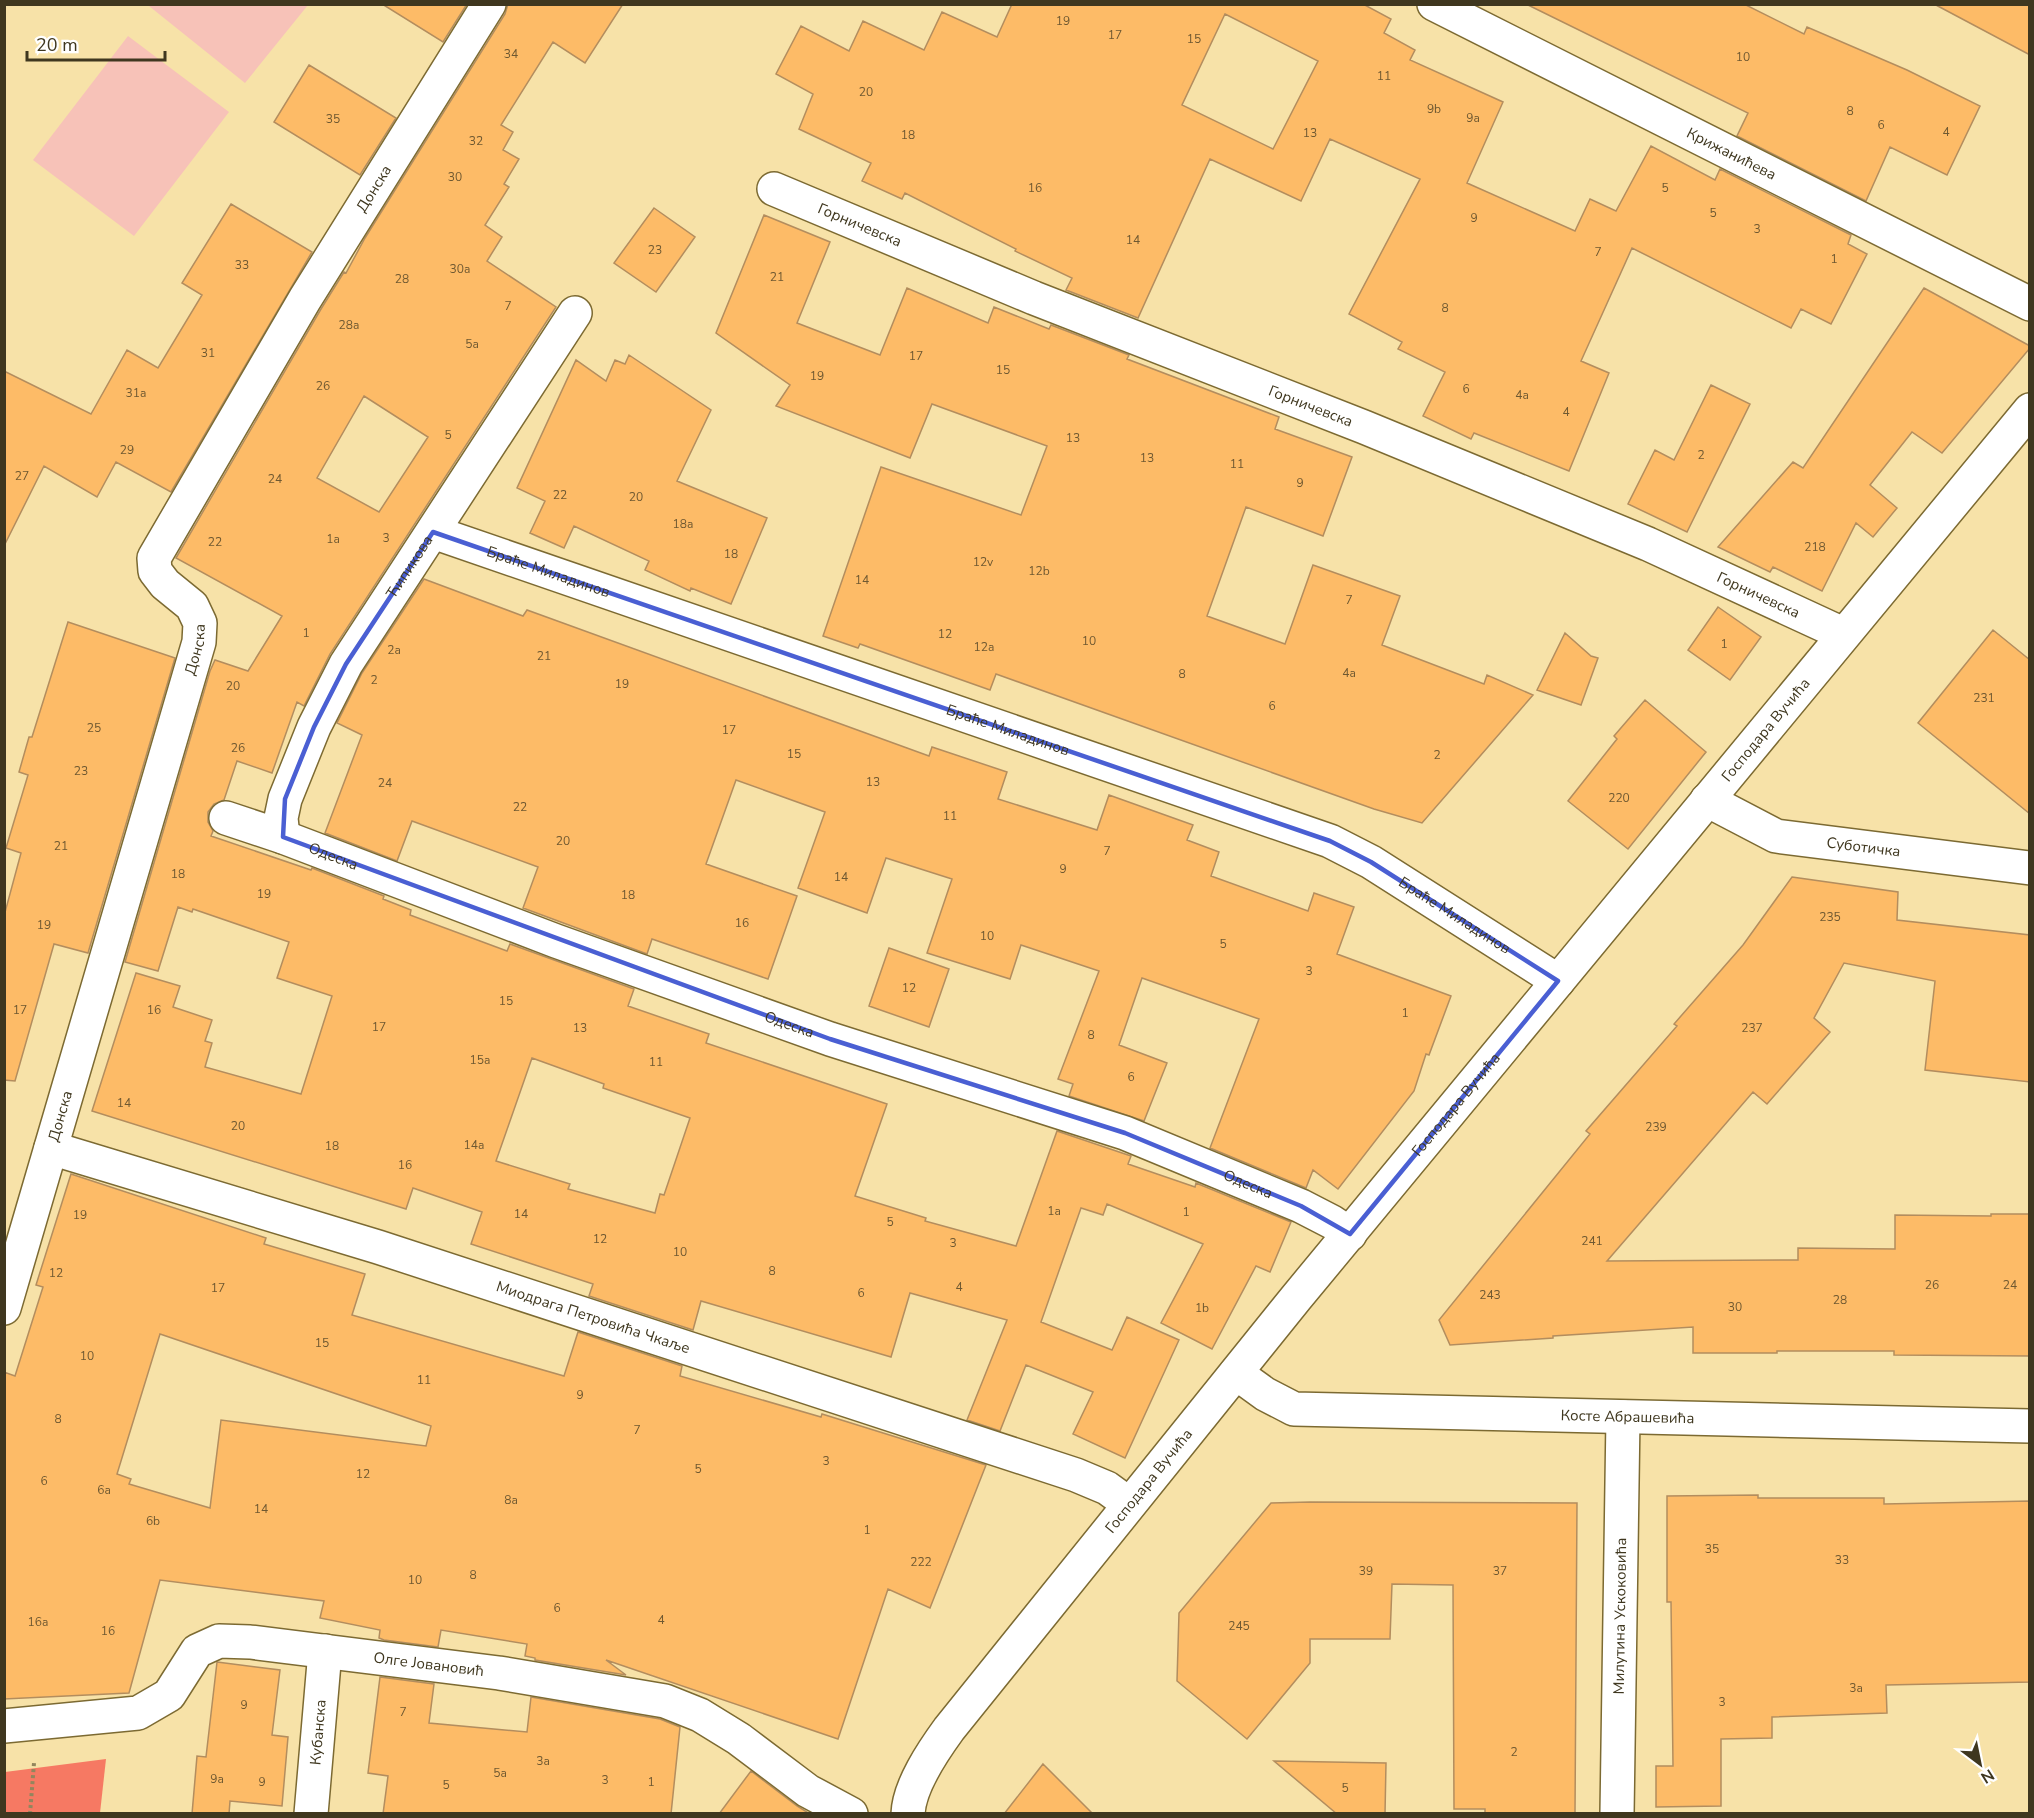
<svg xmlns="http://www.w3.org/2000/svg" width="2034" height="1818" viewBox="0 0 2034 1818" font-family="'Nunito Sans',sans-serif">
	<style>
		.green { fill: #f7c2b8 }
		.forest { fill: #f67963 }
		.building { fill: #fdbb67; stroke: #b38d5e; stroke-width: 1.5; fill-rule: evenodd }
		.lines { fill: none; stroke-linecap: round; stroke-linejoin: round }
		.minor-casing { stroke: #7c6a32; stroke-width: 36 }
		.secondary-casing { stroke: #7c6a32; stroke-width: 36 }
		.path { stroke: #93855d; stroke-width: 4; stroke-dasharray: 3 3; stroke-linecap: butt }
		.minor { stroke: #fff; stroke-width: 33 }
		.secondary { stroke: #fff; stroke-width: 33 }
		.marked { fill: none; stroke: #4a5fd3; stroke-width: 4.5; stroke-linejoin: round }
		.labels { text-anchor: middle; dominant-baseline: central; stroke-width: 4.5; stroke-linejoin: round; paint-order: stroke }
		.number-label { font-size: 12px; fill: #6e5831 }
		.street-label { font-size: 15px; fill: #3f371f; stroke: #fff }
	</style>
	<rect width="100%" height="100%" fill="#f7e2a8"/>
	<path class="green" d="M150 4H308V5L245 83 149 6Z
		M128 36 229 112 134 236 33 160Z"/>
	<path class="forest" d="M106 1759 100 1813H5V1772Z"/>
	<path class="building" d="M382 4H467L443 42Z
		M508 4H623L585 63 553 42 501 125 513 132 503 150 519 159 504 184 509 187 485 225 502 237 487 261 556 307 330 654 304 706 297 702 272 773 237 761 224 800 214 804 208 812V822L213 831 211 836 311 870 312 868 384 896 383 899 411 910 410 915 507 951 510 944 634 989 628 1006 709 1034 706 1043 887 1104 855 1196 926 1218 925 1221 1016 1246 1057 1131 1131 1156 1128 1164 1195 1187 1196 1183 1291 1222 1270 1272 1256 1266 1212 1349 1161 1323 1203 1244 1107 1204 1103 1215 1081 1208 1041 1322 1112 1350 1127 1317 1179 1340 1125 1458 1073 1434 1093 1392 1026 1365 1000 1431 967 1420 1007 1320 910 1293 891 1357 701 1301 693 1330 589 1296 593 1284 471 1244 482 1212 413 1188 406 1209 92 1111 136 973 180 986 173 1007 212 1020 205 1041 212 1043 205 1067 301 1094 332 996 277 978 289 942 193 909 192 912 178 907 158 971 125 962 210 671 215 660 248 671 282 616 176 558 321 309 344 272 346 273 365 238 505 14ZM364 396 428 437 379 512 317 478ZM532 1058 604 1084 603 1088 690 1118 664 1195 660 1194 655 1213 568 1189 570 1184 496 1161Z
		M1012 4H1363L1391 19 1384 33 1415 50 1410 60 1503 102 1467 183 1575 231 1590 199 1616 211 1651 146 1715 180 1720 169 1851 235 1848 244 1867 254 1831 324 1801 309 1791 328 1632 248 1581 361 1609 373 1569 471 1474 433 1471 439 1423 416 1445 372 1398 349 1402 342 1349 314 1420 179 1330 139 1301 201 1210 159 1138 318 1066 290 1072 278 1015 251 1016 249 905 193 902 199 862 181 871 163 799 129 813 94 776 74 801 26 849 51 863 21 924 50 942 12 997 37ZM1225 14 1318 61 1273 149 1182 105Z
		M1526 4H1744L1804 34 1807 27 1907 70 1980 106 1947 175 1890 147 1866 201 1737 136 1748 113Z
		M1934 4H2030V55Z
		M309 65 396 118 360 175 274 122Z
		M231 204 312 252 171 492 116 462 97 497 44 466 4 546V371L91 414 127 350 158 368 202 295 182 283Z
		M654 208 695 237 656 292 614 263Z
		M764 215 830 242 797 323 880 355 907 288 988 323 994 307 1049 329 1051 325 1129 355 1127 359 1279 417 1275 429 1352 457 1323 536 1246 507 1207 616 1285 644 1313 565 1400 596 1382 645 1484 684 1487 675 1533 695 1422 823 1374 809 996 674 990 690 860 644 858 648 823 636 881 467 1021 515 1047 446 932 404 910 458 776 406 790 385 716 333Z
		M1924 288 2030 346V348L1942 453 1912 432 1870 485 1897 508 1873 537 1856 523 1822 591 1773 567 1770 572 1718 547 1793 462 1803 468Z
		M629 355 711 410 677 481 767 518 731 604 691 588 690 591 645 570 649 561 574 526 564 548 530 533 545 501 517 488 576 360 606 381 615 360 625 364Z
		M1711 385 1750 404 1687 532 1628 504 1655 450 1674 460Z
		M424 579 523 616 527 610 929 756 932 747 1007 772 998 799 1097 830 1109 795 1193 825 1187 840 1219 852 1211 876 1308 911 1314 893 1354 907 1337 954 1451 996 1429 1055 1426 1054 1414 1091 1338 1189 1313 1170 1306 1188 1210 1148 1259 1019 1142 978 1119 1045 1167 1063 1144 1121 1069 1096 1073 1084 1058 1079 1099 971 1021 945 1010 979 927 953 952 879 886 858 867 913 798 888 825 812 736 780 706 864 797 896 768 979 652 939 647 954 523 908 538 867 412 821 397 861 325 833 362 735 337 723 362 673Z
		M1718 607 1761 637 1730 680 1688 650Z
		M68 622 175 658 88 953 54 944 15 1081 4 1080V916L21 853 6 848 28 775 19 772 29 737H32Z
		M1993 630 2030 660V814L1918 723Z
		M1565 633 1591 656 1598 658 1581 705 1537 690Z
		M1645 700 1706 752 1628 849 1568 801 1617 739 1614 736Z
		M1792 877 1898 892 1897 920 2030 935V1082L1925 1070 1935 981 1844 963 1814 1018 1830 1032 1767 1104 1753 1092 1607 1261 1798 1260V1248L1895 1249V1215L1991 1216V1214H2030V1356L1894 1355V1351H1777V1353H1693V1327L1553 1336V1338L1450 1345 1439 1320 1590 1134 1586 1131 1677 1026 1674 1024 1743 945Z
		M889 948 949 969 929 1027 869 1006Z
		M71 1174 266 1238 264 1244 365 1274 352 1315 564 1376 578 1332 682 1366 680 1376 821 1417 822 1414 986 1465 930 1608 888 1589 838 1739 606 1660 626 1675 535 1660V1658L525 1656 527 1644 441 1630 438 1647 384 1640 379 1638 380 1630 320 1618 324 1601 160 1580 129 1693 4 1699V1372L15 1376 43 1287 36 1285ZM160 1334 431 1426 426 1446 221 1420 210 1508 129 1484 131 1479 117 1474Z
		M1758 1495V1498H1884V1504L2030 1501V1682L1886 1685 1887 1713 1772 1717V1738L1721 1739V1806L1656 1807V1766H1673L1671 1602H1667V1496Z
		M1310 1502 1577 1503 1575 1814H1485V1809H1454L1453 1585 1392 1584 1390 1639H1310V1663L1247 1739 1177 1681 1179 1613 1271 1503Z
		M217 1662 280 1670 272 1735 288 1737 282 1806 230 1801 229 1814H192L197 1756 206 1757Z
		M380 1677 434 1684 429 1723 527 1732 531 1697 660 1719 680 1727 671 1814H383L388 1776 368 1773Z
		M1274 1761 1386 1763 1385 1814H1337Z
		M1043 1764 1093 1814H1004Z
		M751 1771 797 1806 810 1814H719Z"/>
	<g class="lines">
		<defs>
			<g id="minor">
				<path id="s1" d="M1434 4 2030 304"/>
				<path id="s2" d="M774 189 1034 298 1364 427 1648 544 1843 634"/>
				<path id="s3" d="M433 532 1330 841 1371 862 1558 981"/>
				<path id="s4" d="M1707 800 1776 836 2030 868"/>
				<path id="s5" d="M226 818 283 837 556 941 830 1039 1125 1133 1301 1206 1332 1222 1350 1234"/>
				<path id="s6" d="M283 837 281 818 285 799 314 727 346 664 575 313"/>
				<path id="s7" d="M51 1148 378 1247 1076 1475 1107 1488 1129 1504"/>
				<path id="s8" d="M4 1308 199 642 200 623 192 606 165 584 155 571 154 558 305 299 489 4"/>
				<path id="s9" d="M1236 1373 1265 1394 1294 1409 2030 1426"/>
				<path id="s10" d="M4 1726 138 1713 169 1695 197 1651 219 1641 250 1642 499 1673 665 1701 700 1715 739 1739 808 1791 851 1814"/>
				<path id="s11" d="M311 1814 325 1651"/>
				<path id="s12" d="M1617 1814 1623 1417"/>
			</g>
			<g id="secondary">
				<path id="s13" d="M908 1814C909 1786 933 1751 949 1729L1296 1298 2030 410"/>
			</g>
		</defs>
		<use href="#minor" class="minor-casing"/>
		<use href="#secondary" class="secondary-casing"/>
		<path class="path" d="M30 1814 34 1763"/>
		<use href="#minor" class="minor"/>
		<use href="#secondary" class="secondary"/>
	</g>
	<path class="marked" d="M433 532 1330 841 1371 862 1558 981 1350 1234 1301 1206 1125 1133 830 1039 283 837 285 799 314 727 346 664Z"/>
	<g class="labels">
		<g class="number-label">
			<text x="1063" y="21">19</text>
			<text x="1115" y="35">17</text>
			<text x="1194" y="39">15</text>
			<text x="511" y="54">34</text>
			<text x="1743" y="57">10</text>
			<text x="1384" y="76">11</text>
			<text x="866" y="92">20</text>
			<text x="1434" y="109">9b</text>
			<text x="1850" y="111">8</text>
			<text x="1473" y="118">9a</text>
			<text x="333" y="119">35</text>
			<text x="1881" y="125">6</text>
			<text x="1946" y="132">4</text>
			<text x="1310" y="133">13</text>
			<text x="908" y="135">18</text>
			<text x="476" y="141">32</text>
			<text x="455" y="177">30</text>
			<text x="1035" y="188">16</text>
			<text x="1665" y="188">5</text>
			<text x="1713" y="213">5</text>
			<text x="1474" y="218">9</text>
			<text x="1757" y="229">3</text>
			<text x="1133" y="240">14</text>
			<text x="655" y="250">23</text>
			<text x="1598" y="252">7</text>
			<text x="1834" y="259">1</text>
			<text x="242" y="265">33</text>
			<text x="460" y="269">30a</text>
			<text x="777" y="277">21</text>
			<text x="402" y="279">28</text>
			<text x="508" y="306">7</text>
			<text x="1445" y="308">8</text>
			<text x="349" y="325">28a</text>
			<text x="472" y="344">5a</text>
			<text x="208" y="353">31</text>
			<text x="916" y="356">17</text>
			<text x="1003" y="370">15</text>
			<text x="817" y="376">19</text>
			<text x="323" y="386">26</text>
			<text x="1466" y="389">6</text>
			<text x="136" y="393">31a</text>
			<text x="1522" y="395">4a</text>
			<text x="1566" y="412">4</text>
			<text x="448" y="435">5</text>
			<text x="1073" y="438">13</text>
			<text x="127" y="450">29</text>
			<text x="1701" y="455">2</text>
			<text x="1147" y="458">13</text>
			<text x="1237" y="464">11</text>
			<text x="22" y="476">27</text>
			<text x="275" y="479">24</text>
			<text x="1300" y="483">9</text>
			<text x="560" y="495">22</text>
			<text x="636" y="497">20</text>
			<text x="683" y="524">18a</text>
			<text x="386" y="538">3</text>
			<text x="333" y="539">1a</text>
			<text x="215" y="542">22</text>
			<text x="1815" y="547">218</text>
			<text x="731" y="554">18</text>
			<text x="983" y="562">12v</text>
			<text x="1039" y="571">12b</text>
			<text x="862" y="580">14</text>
			<text x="1349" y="600">7</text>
			<text x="306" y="633">1</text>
			<text x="945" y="634">12</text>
			<text x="1089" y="641">10</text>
			<text x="1724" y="644">1</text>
			<text x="984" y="647">12a</text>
			<text x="394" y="650">2a</text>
			<text x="544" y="656">21</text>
			<text x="1349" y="673">4a</text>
			<text x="1182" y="674">8</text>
			<text x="374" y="680">2</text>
			<text x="622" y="684">19</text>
			<text x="233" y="686">20</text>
			<text x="1984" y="698">231</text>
			<text x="1272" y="706">6</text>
			<text x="94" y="728">25</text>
			<text x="729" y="730">17</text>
			<text x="238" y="748">26</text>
			<text x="794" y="754">15</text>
			<text x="1437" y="755">2</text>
			<text x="81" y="771">23</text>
			<text x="873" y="782">13</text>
			<text x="385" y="783">24</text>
			<text x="1619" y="798">220</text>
			<text x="520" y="807">22</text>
			<text x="950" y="816">11</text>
			<text x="563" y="841">20</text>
			<text x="61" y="846">21</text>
			<text x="1107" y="851">7</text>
			<text x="1063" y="869">9</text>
			<text x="178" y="874">18</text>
			<text x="841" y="877">14</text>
			<text x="264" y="894">19</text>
			<text x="628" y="895">18</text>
			<text x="1830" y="917">235</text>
			<text x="742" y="923">16</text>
			<text x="44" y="925">19</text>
			<text x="987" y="936">10</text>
			<text x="1223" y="944">5</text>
			<text x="1309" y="971">3</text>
			<text x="909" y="988">12</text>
			<text x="506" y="1001">15</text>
			<text x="20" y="1010">17</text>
			<text x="154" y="1010">16</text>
			<text x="1405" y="1013">1</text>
			<text x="379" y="1027">17</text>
			<text x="580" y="1028">13</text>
			<text x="1752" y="1028">237</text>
			<text x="1091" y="1035">8</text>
			<text x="480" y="1060">15a</text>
			<text x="656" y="1062">11</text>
			<text x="1131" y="1077">6</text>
			<text x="124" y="1103">14</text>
			<text x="238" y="1126">20</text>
			<text x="1656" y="1127">239</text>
			<text x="474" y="1145">14a</text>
			<text x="332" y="1146">18</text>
			<text x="405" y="1165">16</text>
			<text x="1054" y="1211">1a</text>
			<text x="1186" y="1212">1</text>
			<text x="521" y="1214">14</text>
			<text x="80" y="1215">19</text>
			<text x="890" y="1222">5</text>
			<text x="600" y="1239">12</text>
			<text x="1592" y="1241">241</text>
			<text x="953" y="1243">3</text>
			<text x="680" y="1252">10</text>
			<text x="772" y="1271">8</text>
			<text x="56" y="1273">12</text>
			<text x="1932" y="1285">26</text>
			<text x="2010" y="1285">24</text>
			<text x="959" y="1287">4</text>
			<text x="218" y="1288">17</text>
			<text x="861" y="1293">6</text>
			<text x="1490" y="1295">243</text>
			<text x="1840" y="1300">28</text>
			<text x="1735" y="1307">30</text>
			<text x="1202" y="1308">1b</text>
			<text x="322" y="1343">15</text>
			<text x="87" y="1356">10</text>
			<text x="424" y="1380">11</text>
			<text x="580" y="1395">9</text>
			<text x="58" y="1419">8</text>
			<text x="637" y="1430">7</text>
			<text x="826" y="1461">3</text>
			<text x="698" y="1469">5</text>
			<text x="363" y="1474">12</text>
			<text x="44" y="1481">6</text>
			<text x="104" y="1490">6a</text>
			<text x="511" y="1500">8a</text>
			<text x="261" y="1509">14</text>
			<text x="153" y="1521">6b</text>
			<text x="867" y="1530">1</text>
			<text x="1712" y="1549">35</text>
			<text x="1842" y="1560">33</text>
			<text x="921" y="1562">222</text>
			<text x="1366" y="1571">39</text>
			<text x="1500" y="1571">37</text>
			<text x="473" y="1575">8</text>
			<text x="415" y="1580">10</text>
			<text x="557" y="1608">6</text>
			<text x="661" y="1620">4</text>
			<text x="38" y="1622">16a</text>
			<text x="1239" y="1626">245</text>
			<text x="108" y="1631">16</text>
			<text x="1856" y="1688">3a</text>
			<text x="1722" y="1702">3</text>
			<text x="244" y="1705">9</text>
			<text x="403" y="1712">7</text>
			<text x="1514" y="1752">2</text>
			<text x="543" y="1761">3a</text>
			<text x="500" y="1773">5a</text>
			<text x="217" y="1779">9a</text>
			<text x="605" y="1780">3</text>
			<text x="262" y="1782">9</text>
			<text x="651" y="1782">1</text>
			<text x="446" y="1785">5</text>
			<text x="1345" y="1788">5</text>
		</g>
		<g class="street-label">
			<text stroke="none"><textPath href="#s1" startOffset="333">Крижанићева</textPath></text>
			<text stroke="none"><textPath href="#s8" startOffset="1226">Донска</textPath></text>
			<text stroke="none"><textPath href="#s2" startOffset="93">Горничевска</textPath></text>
			<text stroke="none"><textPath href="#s2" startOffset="579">Горничевска</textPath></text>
			<text stroke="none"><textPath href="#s6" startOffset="303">Ћипикова</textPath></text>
			<text stroke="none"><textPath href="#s3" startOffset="122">Браће Миладинов</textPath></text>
			<text stroke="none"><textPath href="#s2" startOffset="1065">Горничевска</textPath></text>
			<text stroke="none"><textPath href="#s8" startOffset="686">Донска</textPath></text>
			<text stroke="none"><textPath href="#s13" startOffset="1386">Господара Вучића</textPath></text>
			<text stroke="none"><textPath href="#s3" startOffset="608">Браће Миладинов</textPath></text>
			<text stroke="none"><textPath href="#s4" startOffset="166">Суботичка</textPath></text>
			<text stroke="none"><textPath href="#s5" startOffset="114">Одеска</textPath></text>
			<text stroke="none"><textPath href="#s3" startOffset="1094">Браће Миладинов</textPath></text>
			<text stroke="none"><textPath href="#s5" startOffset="600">Одеска</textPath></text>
			<text stroke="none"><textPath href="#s13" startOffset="900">Господара Вучића</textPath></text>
			<text stroke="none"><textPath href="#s8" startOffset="200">Донска</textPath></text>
			<text stroke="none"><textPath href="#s5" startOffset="1086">Одеска</textPath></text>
			<text stroke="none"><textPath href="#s7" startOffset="568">Миодрага Петровића Чкаље</textPath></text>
			<text stroke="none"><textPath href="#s9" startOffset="402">Косте Абрашевића</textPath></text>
			<text stroke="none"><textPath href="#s13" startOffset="414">Господара Вучића</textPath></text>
			<text stroke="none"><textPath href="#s12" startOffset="198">Милутина Ускоковића</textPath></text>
			<text stroke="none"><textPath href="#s10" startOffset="458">Олге Јовановић</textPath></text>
			<text stroke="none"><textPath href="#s11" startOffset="82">Кубанска</textPath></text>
		</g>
	</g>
	<rect width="2034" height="1818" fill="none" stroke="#3f371f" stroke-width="12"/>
	<g transform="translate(1980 1764) rotate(148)" stroke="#ffffff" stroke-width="4.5" paint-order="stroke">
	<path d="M0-4.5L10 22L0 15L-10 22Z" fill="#3f371f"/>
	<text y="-9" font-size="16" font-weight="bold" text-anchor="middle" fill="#3f371f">N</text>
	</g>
	<path d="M27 51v9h138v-9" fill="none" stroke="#3f371f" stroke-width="3"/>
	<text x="36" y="51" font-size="18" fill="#3f371f" stroke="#ffffff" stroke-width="4.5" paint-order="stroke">20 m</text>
</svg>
